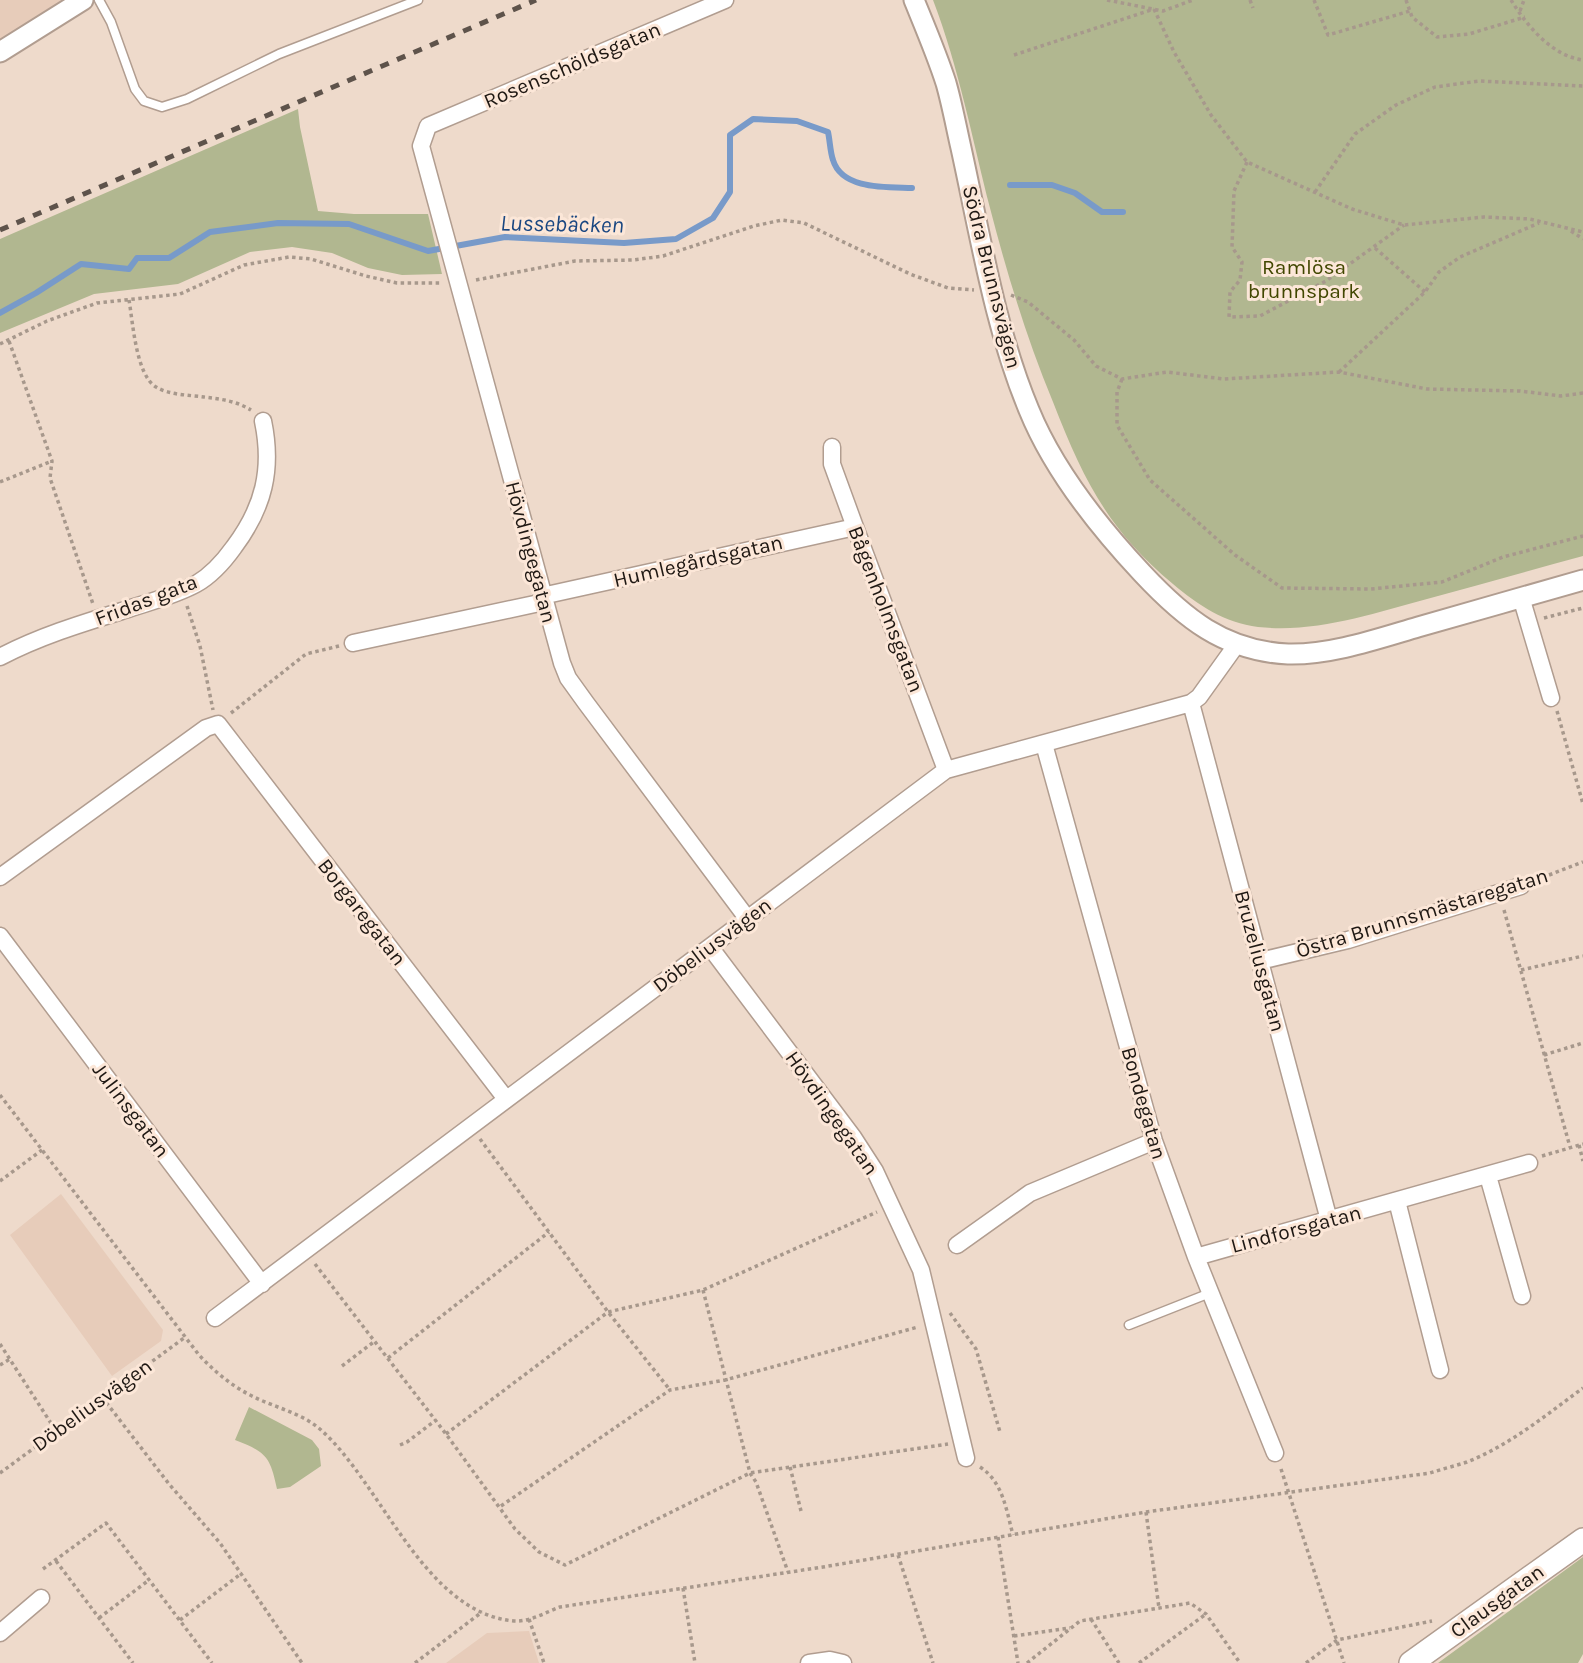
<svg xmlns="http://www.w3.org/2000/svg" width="1583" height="1663" viewBox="0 0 1583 1663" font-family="Karla,sans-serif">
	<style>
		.built { fill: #e7ccba }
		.green { fill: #b1b790 }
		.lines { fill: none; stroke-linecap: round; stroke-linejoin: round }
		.stream { stroke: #789ac9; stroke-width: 6 }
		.service-casing { stroke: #b19d90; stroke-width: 11 }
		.minor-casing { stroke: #b19d90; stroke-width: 19 }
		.tertiary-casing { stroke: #b19d90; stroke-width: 23 }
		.secondary-casing { stroke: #b19d90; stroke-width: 26 }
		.path { stroke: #a7988c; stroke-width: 3.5; stroke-dasharray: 3.5 3.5; stroke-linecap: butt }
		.service { stroke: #fff; stroke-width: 8 }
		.minor { stroke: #fff; stroke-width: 16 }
		.tertiary { stroke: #fff; stroke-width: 19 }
		.secondary { stroke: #fff; stroke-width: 23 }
		.rail { stroke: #5e534b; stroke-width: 5; stroke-dasharray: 9 9; stroke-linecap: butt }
		.labels { text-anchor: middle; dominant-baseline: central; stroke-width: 6; stroke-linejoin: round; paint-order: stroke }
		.street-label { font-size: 21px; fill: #1f1813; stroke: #fce7d8 }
		.park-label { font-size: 21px; fill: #414700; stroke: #fce7d8 }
		.water-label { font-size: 23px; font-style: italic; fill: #1a4781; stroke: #fce7d8 }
	</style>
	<rect width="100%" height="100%" fill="#eedacb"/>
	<path class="built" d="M0 0H74L0 46Z
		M61 1194 163 1330 161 1341 112 1376 10 1235Z
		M529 1631 539 1663H446L487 1633Z"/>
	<path class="green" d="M933 0H1583V556C1531 570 1479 585 1427 599 1371 614 1317 633 1258 627 1225 623 1198 605 1173 584 1108 530 1083 479 1053 402 1027 339 1007 274 990 208 972 138 959 68 933 0Z
		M298 109 300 127 318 211 354 214H428L442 274 402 275 368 268 332 253 292 247 250 252 178 284 94 294 0 333V239Z
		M249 1407 312 1440 319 1449 321 1466 290 1487 277 1489C270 1456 266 1452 235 1440Z
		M1583 1557V1654L1578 1663H1438Z"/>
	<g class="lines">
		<path class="stream" d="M1010 185H1052L1075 193 1102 212H1123
			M0 313 36 293 81 264 129 269 137 258H169L210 232 278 223 349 224 428 251 505 237 624 243 676 239 713 218 730 192V135L753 119 797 121 828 132C830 141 830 151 833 160 842 190 887 187 912 188"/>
		<defs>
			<path id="service" d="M99 0 111 22 135 89 144 101 162 107 187 99 279 54 418 0
				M1129 1325 1210 1293"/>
			<path id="minor" d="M725 0 428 126 421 146 562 663 568 678 586 703 747 918
				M832 447V464L855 527 946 770
				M542 596 855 527
				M1521 597 1551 698
				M353 643 544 602
				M0 657C40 636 83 623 125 610 149 602 174 596 196 584 212 575 224 561 234 547 264 507 273 469 263 421
				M1191 703 1329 1220
				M1044 744 1154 1141 1196 1257 1275 1453
				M0 877 206 728 218 724 506 1099
				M0 936 262 1284
				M710 947 853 1137 875 1171 921 1270 966 1458
				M1260 961 1348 940 1521 886
				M1488 1176 1522 1296
				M1397 1201 1440 1370
				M957 1245 1030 1193 1154 1141
				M1196 1257 1529 1163
				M215 1318 946 770 1191 703 1199 697 1237 644
				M0 1633 41 1598
				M809 1663 830 1660 843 1663"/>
			<path id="tertiary" d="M914 0C925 27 937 55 946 83 952 104 956 126 961 148 980 234 995 329 1029 410 1053 469 1099 527 1142 573 1184 618 1224 651 1288 654 1331 655 1377 639 1418 627 1473 611 1528 596 1583 580
				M0 52 83 0"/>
			<path id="secondary" d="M1411 1663 1583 1540"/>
		</defs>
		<use href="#service" class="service-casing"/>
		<use href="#minor" class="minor-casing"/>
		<use href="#tertiary" class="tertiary-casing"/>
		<use href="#secondary" class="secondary-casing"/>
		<path class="path" d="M1107 0 1163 11 1193 0
			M1250 0 1253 8
			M1314 0 1328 35 1410 11
			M1406 0 1412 17 1437 37 1469 34 1525 17
			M1511 0C1527 26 1552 56 1583 60
			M1154 9 1174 52 1211 115 1247 162 1352 209 1404 225 1484 217 1530 219 1583 232
			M1520 11 1524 0
			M1014 55 1154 9
			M1247 162 1234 191 1232 247 1242 262 1240 280 1230 292 1229 317 1260 316 1326 281 1404 225
			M1315 192 1355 134 1396 105 1435 87 1479 81 1583 86
			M1571 231 1583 239
			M1375 248 1425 292
			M476 280 575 261 633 260 663 256 754 226 782 220 804 223 910 274 948 288 974 290
			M1011 295 1028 302 1074 340 1096 366 1122 379 1167 372 1224 379 1339 372 1427 389 1520 391 1561 396 1583 393
			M129 300C133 323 136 375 156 387 169 395 189 395 204 397 221 399 236 401 251 410
			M9 341 52 461 50 478 93 604
			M0 344 47 321 97 303 180 294 244 265 289 257 311 259 366 276 397 283H440
			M1339 372 1425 292 1439 272 1460 257 1539 223
			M1122 379 1117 392V425L1150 480 1235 555 1282 588 1371 589 1442 582 1503 557 1583 536
			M0 482 52 461
			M187 606 200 646 213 710
			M1544 618 1583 608
			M1557 711 1583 804
			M231 713 306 654 339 646
			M1536 880 1583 862
			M1504 910 1570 1147
			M1521 970 1583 956
			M1544 1055 1583 1043
			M0 1095 199 1355C215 1372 233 1387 254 1397 276 1408 302 1413 321 1430 382 1484 424 1613 514 1621 530 1622 546 1612 560 1607L823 1567 1146 1512 1430 1473C1442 1469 1455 1466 1467 1462 1510 1445 1546 1415 1583 1388
			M480 1139 608 1312 670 1390
			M1579 1145 1583 1161
			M1542 1156 1583 1144
			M0 1181 42 1150
			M315 1264 446 1434 515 1529 539 1552 565 1565 750 1473 948 1444
			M703 1290 750 1473 756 1482 788 1572
			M950 1313 976 1349 1000 1432
			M0 1344 56 1431
			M388 1358 549 1232
			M0 1365 10 1359
			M342 1366 375 1341
			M102 1397 169 1484 220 1543 302 1663
			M446 1434 608 1312 703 1290 877 1212
			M400 1445 407 1442 436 1420
			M790 1467 801 1511
			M980 1467C1003 1482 1006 1509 1013 1535
			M1281 1469 1344 1663
			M0 1473 184 1338
			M501 1506 670 1390 725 1380 918 1327
			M1146 1512 1159 1608
			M998 1537 1018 1663
			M898 1555 933 1663
			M56 1561 133 1663
			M43 1569 106 1523 212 1663
			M683 1588 695 1663
			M99 1618 149 1580
			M529 1619 544 1663
			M1091 1619 1119 1663
			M180 1620 242 1573
			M1014 1636 1070 1628
			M415 1663 482 1612
			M1027 1663 1080 1621 1190 1603 1206 1614 1240 1663
			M1139 1663 1206 1614
			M1306 1663 1337 1640 1432 1621"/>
		<use href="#service" class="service"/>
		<use href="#minor" class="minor"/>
		<use href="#tertiary" class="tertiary"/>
		<use href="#secondary" class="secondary"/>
		<path class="rail" d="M0 230 536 0"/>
	</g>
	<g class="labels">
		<g class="street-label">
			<text transform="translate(572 65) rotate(-23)">Rosenschöldsgatan</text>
			<text transform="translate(992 277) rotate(76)">Södra Brunnsvägen</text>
			<text transform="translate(531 552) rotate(75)">Hövdingegatan</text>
			<text transform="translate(698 561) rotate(-13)">Humlegårdsgatan</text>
			<text transform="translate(146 600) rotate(-21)">Fridas gata</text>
			<text transform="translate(886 609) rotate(69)">Bågenholmsgatan</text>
			<text transform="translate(362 912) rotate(52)">Borgaregatan</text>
			<text transform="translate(1422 913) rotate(-17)">Östra Brunnsmästaregatan</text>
			<text transform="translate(712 945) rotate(-37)">Döbeliusvägen</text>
			<text transform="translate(1260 961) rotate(75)">Bruzeliusgatan</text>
			<text transform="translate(1144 1103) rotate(74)">Bondegatan</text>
			<text transform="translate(131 1110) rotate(53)">Julinsgatan</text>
			<text transform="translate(832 1113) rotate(55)">Hövdingegatan</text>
			<text transform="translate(1296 1229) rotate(-15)">Lindforsgatan</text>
			<text transform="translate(92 1405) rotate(-36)">Döbeliusvägen</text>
			<text transform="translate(1497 1601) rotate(-36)">Clausgatan</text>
		</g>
		<g class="park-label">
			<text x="1304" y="267">Ramlösa<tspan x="1304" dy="24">brunnspark</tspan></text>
		</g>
		<g class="water-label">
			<text transform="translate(562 224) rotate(1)">Lussebäcken</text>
		</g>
	</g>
</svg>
